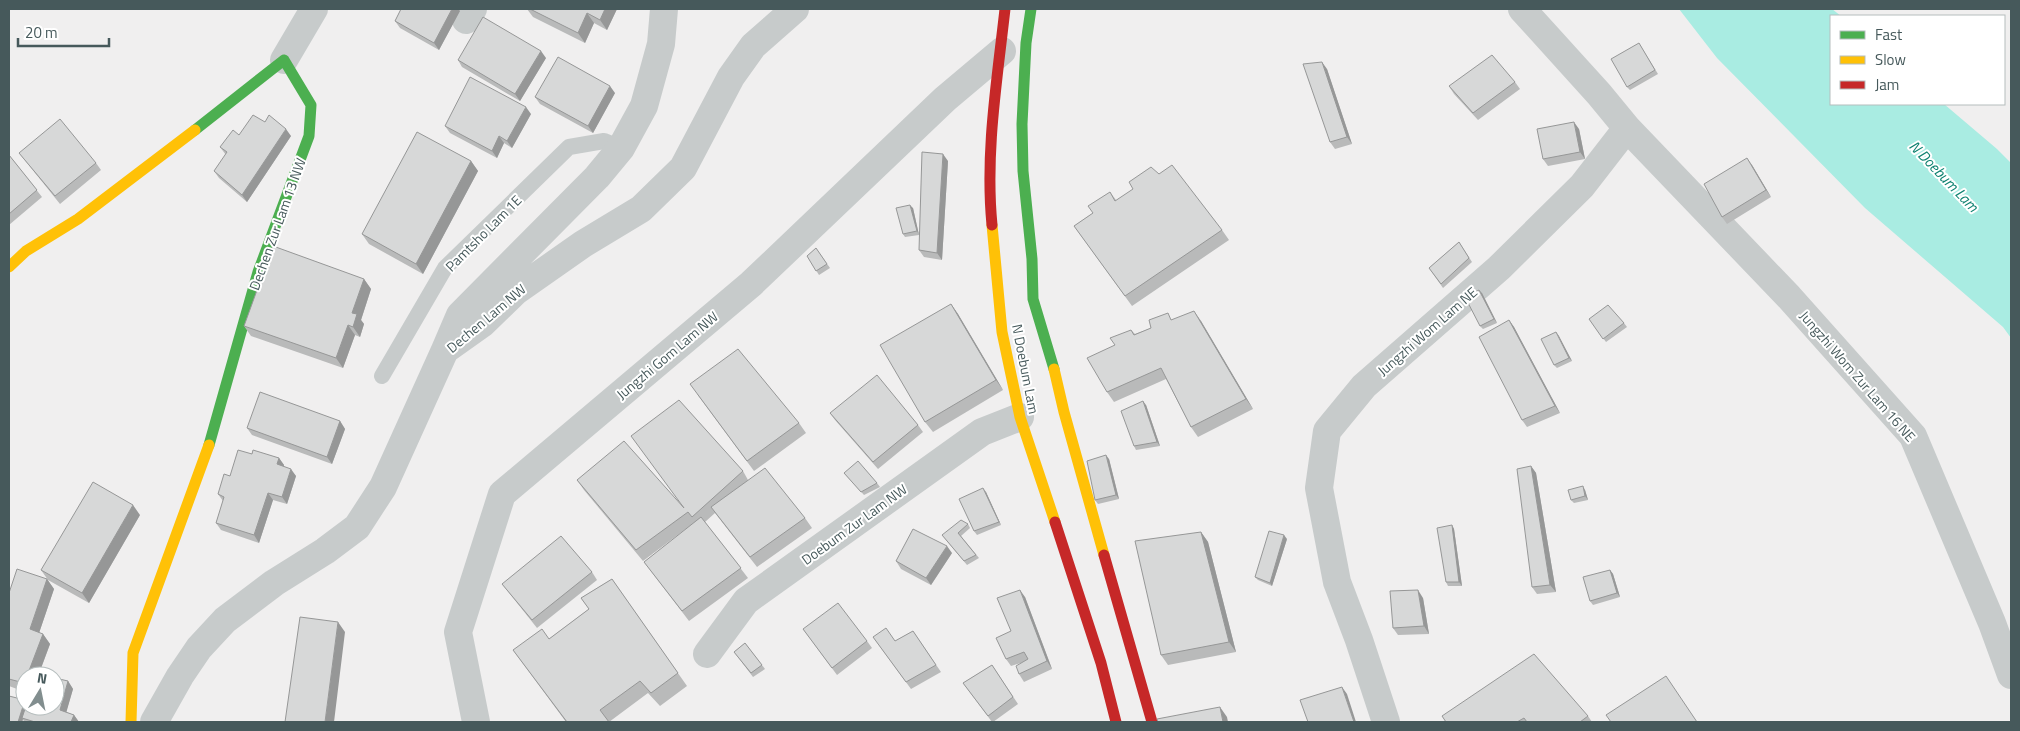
<svg xmlns="http://www.w3.org/2000/svg" width="2020" height="731" viewBox="0 0 2020 731" font-family="'Titillium Web',sans-serif">
	<style>
		.water { fill: #a9ece2 }
		.lines { fill: none; stroke-linecap: round; stroke-linejoin: round }
		.lane { stroke: #c7cbcb; stroke-width: 16 }
		.street { stroke: #c7cbcb; stroke-width: 28 }
		.fast { stroke: #4caf50; stroke-width: 11 }
		.slow { stroke: #ffc107; stroke-width: 11 }
		.jam { stroke: #c62828; stroke-width: 11 }
		.wall { fill: #b9baba }
		.shaded-wall { fill: #969797 }
		.building { fill: #d7d8d8; stroke: #969797 }
		.labels { text-anchor: middle; dominant-baseline: central; stroke-width: 4; stroke-linejoin: round; paint-order: stroke }
		.street-label { font-size: 14px; fill: #46595b; stroke: #fff }
		.water-label { font-size: 15px; font-style: italic; fill: #0e8270; stroke: #fff }
	</style>
	<rect width="100%" height="100%" fill="#f0efef"/>
	<path class="water" d="M1679 9H1832L1841 16H1831V104H1944L1997 149 2011 163V338L2003 327 1865 208 1717 58Z"/>
	<g class="lines">
		<path class="lane" d="M382 376 445 268 569 147 604 141 621 148"/>
		<path class="street" d="M1522 9 1599 94 1627 128 1789 297 1913 436 1992 623 2011 675
			M466 20 473 9
			M284 60 314 9
			M445 350 460 315 597 177 621 148 644 106 661 44 664 9
			M707 654 746 601 982 432 1020 417
			M154 722 180 676 199 648 225 620 274 583 325 551 357 527 383 487 445 350 483 323 516 291 583 244 641 209 683 168 731 77 753 46 795 9
			M476 722 458 632 502 494 751 284 945 99 1002 51
			M1386 722 1359 640 1337 582 1319 488 1327 431 1364 386 1499 268 1582 186 1627 128"/>
		<path class="fast" d="M1031 9 1026 43 1022 124 1023 171 1032 259 1033 299 1054 369
			M195 130 284 60 311 105 309 136 258 272 209 445"/>
		<path class="slow" d="M992 225 1002 332 1020 417 1055 522
			M9 267 26 251 78 219 195 130
			M1054 369 1064 412 1104 555
			M131 722 133 653 209 445"/>
		<path class="jam" d="M992 225C985 153 997 81 1005 9
			M1055 522 1101 663 1116 722
			M1104 555 1152 722"/>
	</g>
	<path class="wall" d="M401 9H458L460 11 439 50 400 28 395 21Z
		M527 9H617L607 30 594 23 585 43 533 17Z
		M1639 43 1658 74 1630 90 1627 87Z
		M546 58 520 101 462 67 458 60Z
		M1327 69 1352 144 1335 149 1330 142Z
		M1515 82 1520 89 1478 120 1454 94 1449 86Z
		M615 93 593 133 540 104 535 97Z
		M531 114 512 148 504 143 497 158 450 133 445 126Z
		M265 122 291 136 247 202 219 178 214 171 226 155 220 147 239 135Z
		M1579 129 1585 159 1548 166 1543 159Z
		M19 153 96 163 101 170 60 204Z
		M9 155 42 197 9 225Z
		M471 161 478 171 423 274 369 244 362 234Z
		M948 161 942 260 924 257 919 250Z
		M1752 165 1771 197 1727 224 1722 217Z
		M1110 192 1116 200 1222 230 1229 240 1132 306 1074 226 1093 213Z
		M913 208 919 235 905 237 903 234Z
		M1459 242 1472 262 1443 288 1429 268Z
		M816 248 830 268 819 275 807 256Z
		M364 279 371 289 361 320 364 324 360 337 355 335 343 368 251 336 244 326Z
		M1482 293 1497 323 1483 329 1480 326Z
		M951 304 958 314 1003 390 933 432 925 422Z
		M1589 319 1624 323 1627 327 1606 342Z
		M1173 320 1201 321 1253 409 1198 437 1191 427 1166 379 1114 402 1107 392 1115 345 1131 330 1135 334Z
		M1509 320 1514 327 1560 413 1527 427 1522 420Z
		M1556 332 1572 361 1557 368 1554 365Z
		M697 394 799 423 806 433 754 471Z
		M1146 405 1160 446 1136 450 1134 446Z
		M830 413 918 425 923 432 878 469 835 420Z
		M340 421 345 429 332 464 252 435 247 428Z
		M252 454 279 458 284 465V466L296 476 287 504 273 500 259 543 221 530 216 523 223 501 218 494 230 476Z
		M1109 459 1119 499 1098 504 1095 500Z
		M1531 466 1536 473 1556 592 1537 594 1532 587Z
		M743 471 748 480 805 518 812 528 757 567 715 513 705 522 748 578 689 621 644 562 695 522 643 561 584 490 577 480 682 506Z
		M844 473 877 483 880 487 864 495Z
		M1585 490 1588 500 1574 503 1571 500Z
		M986 492 1001 525 977 535 974 531Z
		M140 515 89 603 48 580 41 570Z
		M968 524 970 528 961 536 979 558 967 565 942 535Z
		M1452 525 1454 529 1462 586H1448L1446 582Z
		M1201 532 1208 542 1236 652 1168 665 1161 655Z
		M1287 539 1272 586 1258 580 1255 577Z
		M952 553 931 585 901 569 896 561Z
		M1610 570 1613 574 1620 597 1593 605 1590 601Z
		M592 572 597 580 537 628 502 584Z
		M47 579 54 589 39 633 43 634 50 644 39 674 25 676V692L9 686V593Z
		M612 579 687 686 660 706 648 693 609 722H566L513 650 549 639 589 609 581 598Z
		M1025 597 1052 669 1024 682 1019 674 1024 662 1011 666 1006 659 1011 631Z
		M1423 598 1429 634 1398 635 1393 628Z
		M803 629 867 641 872 648 837 675Z
		M913 631 941 672 911 689 873 637 895 641Z
		M745 643 765 669 753 677 734 652Z
		M992 665 1018 704 993 722H992L963 683Z
		M68 681 73 689 66 712 74 715 79 722H25L23 720 22 722H9L25 706Z
		M1442 716H1588L1592 722H1446Z"/>
	<path class="shaded-wall" d="M452 9H458L460 11 439 50 434 43Z
		M605 9H617L607 30 600 20Z
		M587 13 594 23 585 43 578 33Z
		M541 51 546 58 520 101 515 94Z
		M1322 62 1327 69 1352 144 1347 137Z
		M610 86 615 93 593 133 588 126Z
		M526 107 531 114 512 148 507 141Z
		M1574 122 1579 129 1585 159 1580 152Z
		M286 129 291 136 247 202 242 195Z
		M499 136 504 143 497 158 492 151Z
		M943 154 948 161 942 260 937 253Z
		M1747 158 1752 165 1771 197 1766 190Z
		M471 161 478 171 423 274 416 264Z
		M910 205 913 208 919 235 917 231Z
		M364 279 371 289 361 320 364 324 360 337 353 327 352 313Z
		M1479 290 1482 293 1497 323 1494 319Z
		M951 304 958 314 1003 390 996 380Z
		M1194 311 1201 321 1253 409 1246 399Z
		M1509 320 1514 327 1560 413 1555 406Z
		M348 325 355 335 343 368 336 358Z
		M1556 332 1559 336 1572 361 1569 358Z
		M1143 401 1146 405 1160 446 1157 442Z
		M340 421 345 429 332 464 327 457Z
		M1106 455 1109 459 1119 499 1116 495Z
		M279 458 284 465 282 471 277 464Z
		M1531 466 1536 473 1556 592 1550 585Z
		M291 469 296 476 287 504 282 497Z
		M1583 486 1585 490 1588 500 1585 496Z
		M983 488 986 492 1001 525 999 522Z
		M268 493 273 500 259 543 254 535Z
		M133 505 140 515 89 603 82 593Z
		M1452 525 1454 529 1462 586 1459 582Z
		M1201 532 1208 542 1236 652 1229 642Z
		M1284 535 1287 539 1272 586 1270 583Z
		M947 546 952 553 931 585 926 578Z
		M1610 570 1613 574 1620 597 1617 593Z
		M47 579 54 589 37 639 30 629Z
		M1020 590 1025 597 1052 669 1047 661Z
		M1418 590 1423 598 1429 634 1424 626Z
		M338 622 345 632 334 722H325Z
		M43 634 50 644 38 676H27Z
		M68 681 73 689 65 717 60 710Z
		M1342 687 1347 694 1356 722H1354Z
		M25 700V706H27L22 722H18Z
		M1220 707 1227 717 1228 722H1223Z
		M74 715 79 722H71Z"/>
	<path class="building" d="M401 9H452L434 43 395 21Z
		M530 9H605L600 20 587 13 578 33Z
		M483 17 541 51 515 94 458 60Z
		M1639 43 1655 70 1627 87 1611 59Z
		M1492 55 1515 82 1473 113 1449 86Z
		M558 57 610 86 588 126 535 97Z
		M1322 62 1347 137 1330 142 1303 64Z
		M470 77 526 107 507 141 499 136 492 151 445 126Z
		M253 115 265 122 269 115 286 129 242 195 214 171 227 152 220 147 233 130 239 135Z
		M60 119 96 163 55 196 19 153Z
		M1574 122 1580 152 1543 159 1537 129Z
		M417 132 471 161 416 264 362 234Z
		M922 152 943 154 937 253 919 250Z
		M9 155 37 190 9 214Z
		M1747 158 1766 190 1722 217 1704 184Z
		M1172 165 1222 230 1125 296 1074 226 1093 213 1088 206 1110 192 1115 201 1133 189 1129 182 1151 167 1159 174Z
		M910 205 917 231 903 234 896 208Z
		M1459 242 1469 258 1441 284 1429 268Z
		M273 246 364 279 352 313 357 314 353 327 348 325 336 358 244 326Z
		M816 248 827 264 816 271 807 256Z
		M1479 290 1494 319 1480 326 1465 297Z
		M951 304 996 380 925 422 880 345Z
		M1608 305 1624 323 1603 339 1589 319Z
		M1194 311 1246 399 1191 427 1161 368 1107 392 1087 358 1115 345 1110 338 1131 330 1134 335 1151 328 1149 320 1168 313 1171 320Z
		M1509 320 1555 406 1522 420 1479 337Z
		M1556 332 1569 358 1554 365 1541 339Z
		M738 349 799 423 747 461 690 384Z
		M877 375 918 425 873 462 830 413Z
		M260 392 340 421 327 457 247 428Z
		M679 400 743 471 692 517 688 512 636 550 577 480 624 441 684 508 631 436Z
		M1143 401 1157 442 1134 446 1121 411Z
		M238 450 252 454 253 450 279 458 277 464 291 469 282 497 268 493 254 535 216 523 224 497 218 494 224 474 230 476Z
		M1106 455 1116 495 1095 500 1087 461Z
		M858 461 877 483 861 492 844 473Z
		M1531 466 1550 585 1532 587 1517 469Z
		M765 468 805 518 750 557 711 507Z
		M93 482 133 505 82 593 41 570Z
		M1583 486 1585 496 1571 500 1568 490Z
		M983 488 999 522 974 531 959 499Z
		M701 517 741 568 682 611 644 562Z
		M961 520 968 524 958 533 976 555 964 561 942 535Z
		M1452 525 1459 582H1446L1437 528Z
		M913 529 947 546 926 578 896 561Z
		M1269 531 1284 535 1270 583 1255 577Z
		M1201 532 1229 642 1161 655 1135 541Z
		M561 536 592 572 532 620 502 584Z
		M17 569 47 579 30 629 43 634 27 676H25V680L24 683 9 679V593Z
		M1610 570 1617 593 1590 601 1583 577Z
		M612 579 678 673 651 693 640 681 600 710 609 722H567L513 650 542 629 549 639 589 609 581 598Z
		M1020 590 1047 661 1019 674 1016 666 1028 659 1024 652 1006 659 996 638 1011 631 997 598Z
		M1418 590 1424 626 1393 628 1390 591Z
		M838 603 867 641 832 668 803 629Z
		M300 617 338 622 325 722H285Z
		M886 628 895 641 913 631 936 665 906 682 873 637Z
		M745 643 762 665 751 673 734 652Z
		M1534 654 1588 716 1580 722H1527L1524 718 1517 722H1446L1442 716Z
		M992 665 1013 697 988 716 963 683Z
		M36 673 48 676H35Z
		M1666 676 1697 722H1611L1606 715Z
		M55 678 68 681 60 710 74 715 71 722H35L22 718 26 706H55Z
		M1342 687 1354 722H1308L1300 700Z
		M9 696 25 700 18 722H9Z
		M1220 707 1223 722H1158L1157 719Z"/>
	<g class="labels">
		<g class="street-label">
			<text transform="translate(277 224) rotate(-70)">Dechen Zur Lam 13 NW</text>
			<text transform="translate(483 233) rotate(-45)">Pamtsho Lam 1E</text>
			<text transform="translate(486 318) rotate(-40)">Dechen Lam NW</text>
			<text transform="translate(1427 331) rotate(-41)">Jungzhi Wom Lam NE</text>
			<text transform="translate(667 355) rotate(-40)">Jungzhi Gom Lam NW</text>
			<text transform="translate(1026 369) rotate(79)">N Doebum Lam</text>
			<text transform="translate(1858 376) rotate(49)">Jungzhi Wom Zur Lam 16 NE</text>
			<text transform="translate(854 524) rotate(-36)">Doebum Zur Lam NW</text>
		</g>
		<g class="water-label">
			<text transform="translate(1944 176) rotate(46)">N Doebum Lam</text>
		</g>
	</g>
	<rect width="2020" height="731" fill="none" stroke="#46595b" stroke-width="20"/>
	<rect x="1830" y="15" width="175" height="90" fill="#ffffff" stroke="#b5bdbd"/>
	<rect x="1840" y="31" width="25" height="8" fill="#4caf50" stroke="#b5bdbd"/>
	<text x="1875" y="40" font-size="15" fill="#46595b">Fast</text>
	<rect x="1840" y="56" width="25" height="8" fill="#ffc107" stroke="#b5bdbd"/>
	<text x="1875" y="65" font-size="15" fill="#46595b">Slow</text>
	<rect x="1840" y="81" width="25" height="8" fill="#c62828" stroke="#b5bdbd"/>
	<text x="1875" y="90" font-size="15" fill="#46595b">Jam</text>
	<g transform="translate(40 691) rotate(10)"><circle r="24" fill="#ffffff" stroke="#b5bdbd"/>
	<path d="M0-4L9 19L0 12L-9 19Z" fill="#828e8f"/>
	<text y="-8" font-size="14" font-weight="bold" text-anchor="middle" fill="#46595b">N</text>
	</g>
	<path d="M18 38v8h91v-8" fill="none" stroke="#46595b" stroke-width="2.5"/>
	<text x="25" y="38" font-size="15" fill="#46595b" stroke="#ffffff" stroke-width="4" paint-order="stroke">20 m</text>
</svg>
